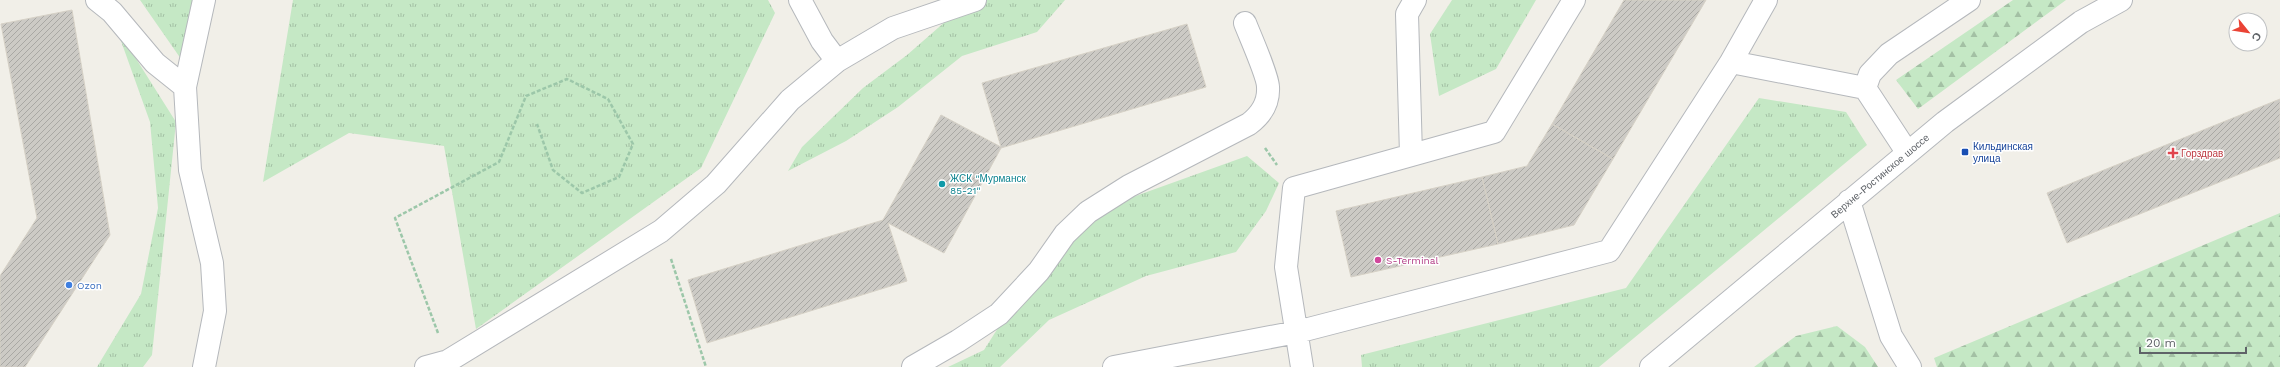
<svg xmlns="http://www.w3.org/2000/svg" width="2280" height="367" viewBox="0 0 2280 367" font-family="'Work Sans',sans-serif">
	<style>
		.grass { fill: url(#grass-tufts) }
		.forest { fill: url(#forest-firs) }
		.building { fill: url(#building-hatch); stroke: #d6d1c6 }
		.lines { fill: none; stroke-linecap: round; stroke-linejoin: round }
		.minor-casing { stroke: #b5b8bc; stroke-width: 24 }
		.path { stroke: #9cc7a9; stroke-width: 2.5; stroke-dasharray: 4 2; stroke-linecap: butt }
		.minor { stroke: #fff; stroke-width: 22 }
		.transit-dot { fill: #1a4fb4; stroke: #fff; stroke-width: 1.5 }
		.health-dot { fill: #e0444e; stroke: #fff; stroke-width: 1.5 }
		.culture-dot { fill: #0f9aa8; stroke: #fff; stroke-width: 1.5 }
		.hotel-dot { fill: #d1479c; stroke: #fff; stroke-width: 1.5 }
		.shop-dot { fill: #3f7fe0; stroke: #fff; stroke-width: 1.5 }
		.labels { text-anchor: middle; dominant-baseline: central; stroke-width: 3; stroke-linejoin: round; paint-order: stroke }
		.transit-label { font-size: 10px; fill: #164399; stroke: #fff; text-anchor: start }
		.health-label { font-size: 10px; fill: #be3a42; stroke: #fff; text-anchor: start }
		.street-label { font-size: 10px; fill: #5f6368; stroke: #fff }
		.culture-label { font-size: 10px; fill: #0d838f; stroke: #fff; text-anchor: start }
		.hotel-label { font-size: 10px; fill: #b23c85; stroke: #fff; text-anchor: start }
		.shop-label { font-size: 10px; fill: #366cbe; stroke: #fff; text-anchor: start }
	</style>
	<defs>
		<pattern id="grass-tufts" width="24" height="20" patternUnits="userSpaceOnUse"><rect width="24" height="20" fill="#c5e8c5"/><path d="M3 7l-1-3M5 7V3M7 7l1-3M15 17l-1-3M17 17v-4M19 17l1-3" fill="none" stroke="#a3c0a4"/></pattern>
		<pattern id="forest-firs" width="22" height="20" patternUnits="userSpaceOnUse"><rect width="22" height="20" fill="#c5e8c5"/><path d="M5 1l3.5 6h-7zM16 11l3.5 6h-7z" fill="#a3c0a4"/></pattern>
		<pattern id="building-hatch" width="6" height="6" patternUnits="userSpaceOnUse"><rect width="6" height="6" fill="#cccac5"/><path d="M-1 1l2-2M0 6l6-6M5 7l2-2" fill="none" stroke="#a9a8a4"/></pattern>
	</defs>
	<rect width="100%" height="100%" fill="#f1efe8"/>
	<path class="grass" d="M140 0H193L181 59Z
		M293 0H768L775 13 701 168 476 329 444 146 349 133 263 182Z
		M970 0H1065L1037 32 962 56 898 107 846 141 788 171 802 147 863 88 907 55Z
		M1452 0H1536L1496 69 1439 96 1430 34Z
		M116 27 176 122 152 355 143 367H97L141 294 158 208 150 122Z
		M1759 98 1846 112 1867 145 1599 367H1362L1361 355 1626 288Z
		M1247 156 1279 183 1266 211 1236 252 1146 276 1049 320 1000 367H948L984 350 1066 221Z"/>
	<path class="forest" d="M2013 0H2066L1918 109 1896 80Z
		M2280 213V367H1937L1934 358Z
		M1837 326 1865 347 1878 367H1754L1796 336Z"/>
	<path class="building" d="M1624 0H1706L1613 159 1552 124Z
		M72 10 110 235 25 367H0V276L37 218 1 24Z
		M1187 24 1206 87 1001 148 944 253 888 223 907 281 707 343 688 280 883 220 941 115 1001 147 982 83Z
		M2280 99V158L2067 243 2047 193Z
		M1552 124 1613 159 1574 225 1498 244 1482 177 1527 166Z
		M1482 177 1498 244 1351 277 1336 211Z"/>
	<g class="lines">
		<defs>
			<path id="minor" d="M97 0 112 12 155 63 185 87
				M204 0 185 87 190 170 212 263 215 311 204 367
				M800 0 822 41 837 61
				M1731 62 1766 0
				M1907 152 1865 88 1870 74 1889 54 1969 0
				M1411 155 1407 14 1415 0
				M1849 201 1891 336 1910 367
				M426 367 448 361 661 231 716 184 790 100 837 61 893 28 975 0
				M913 367 958 341 999 314 1039 271 1065 234 1088 212 1129 186 1249 124C1261 115 1269 103 1268 87 1268 76 1250 36 1245 23
				M1114 367 1297 332 1609 251 1731 62 1865 88
				M1302 367 1286 267 1294 188 1494 132 1574 0
				M1651 367 1945 122 2081 22 2121 0"/>
		</defs>
		<use href="#minor" class="minor-casing"/>
		<path class="path" d="M1265 148 1277 165
			M671 259 706 367
			M438 333 395 218 499 162 526 96 567 79 608 99 633 144 619 177 582 193 553 170 537 124"/>
		<use href="#minor" class="minor"/>
	</g>
	<rect class="transit-dot" x="1961" y="148" width="8" height="8" rx="2"/>
	<path class="health-dot" d="M2171 147h4v4h4v4h-4v4h-4v-4h-4v-4h4z"/>
	<circle class="culture-dot" cx="942" cy="184" r="4"/>
	<circle class="hotel-dot" cx="1378" cy="260" r="4"/>
	<circle class="shop-dot" cx="69" cy="285" r="4"/>
	<g class="labels">
		<g class="transit-label">
			<text x="1973" y="146">Кильдинская<tspan x="1973" dy="12">улица</tspan></text>
		</g>
		<g class="health-label">
			<text x="2181" y="153">Горздрав</text>
		</g>
		<g class="street-label">
			<text transform="translate(1880 176) rotate(-40)">Верхне-Ростинское шоссе</text>
		</g>
		<g class="culture-label">
			<text x="950" y="178">ЖСК "Мурманск<tspan x="950" dy="12">85-21"</tspan></text>
		</g>
		<g class="hotel-label">
			<text x="1386" y="260">S-Terminal</text>
		</g>
		<g class="shop-label">
			<text x="77" y="285">Ozon</text>
		</g>
	</g>
	<g transform="translate(2248 32) rotate(120)"><circle r="19" fill="#ffffff" stroke="#bfc1c3"/>
	<path d="M0-3L7 15L0 10L-7 15Z" fill="#ea4335"/>
	<text y="-6" font-size="11" font-weight="bold" text-anchor="middle" fill="#5f6368">С</text>
	</g>
	<path d="M2140 347v6h106v-6" fill="none" stroke="#5f6368" stroke-width="2"/>
	<text x="2146" y="347" font-size="12" fill="#5f6368" stroke="#ffffff" stroke-width="3" paint-order="stroke">20 m</text>
</svg>
